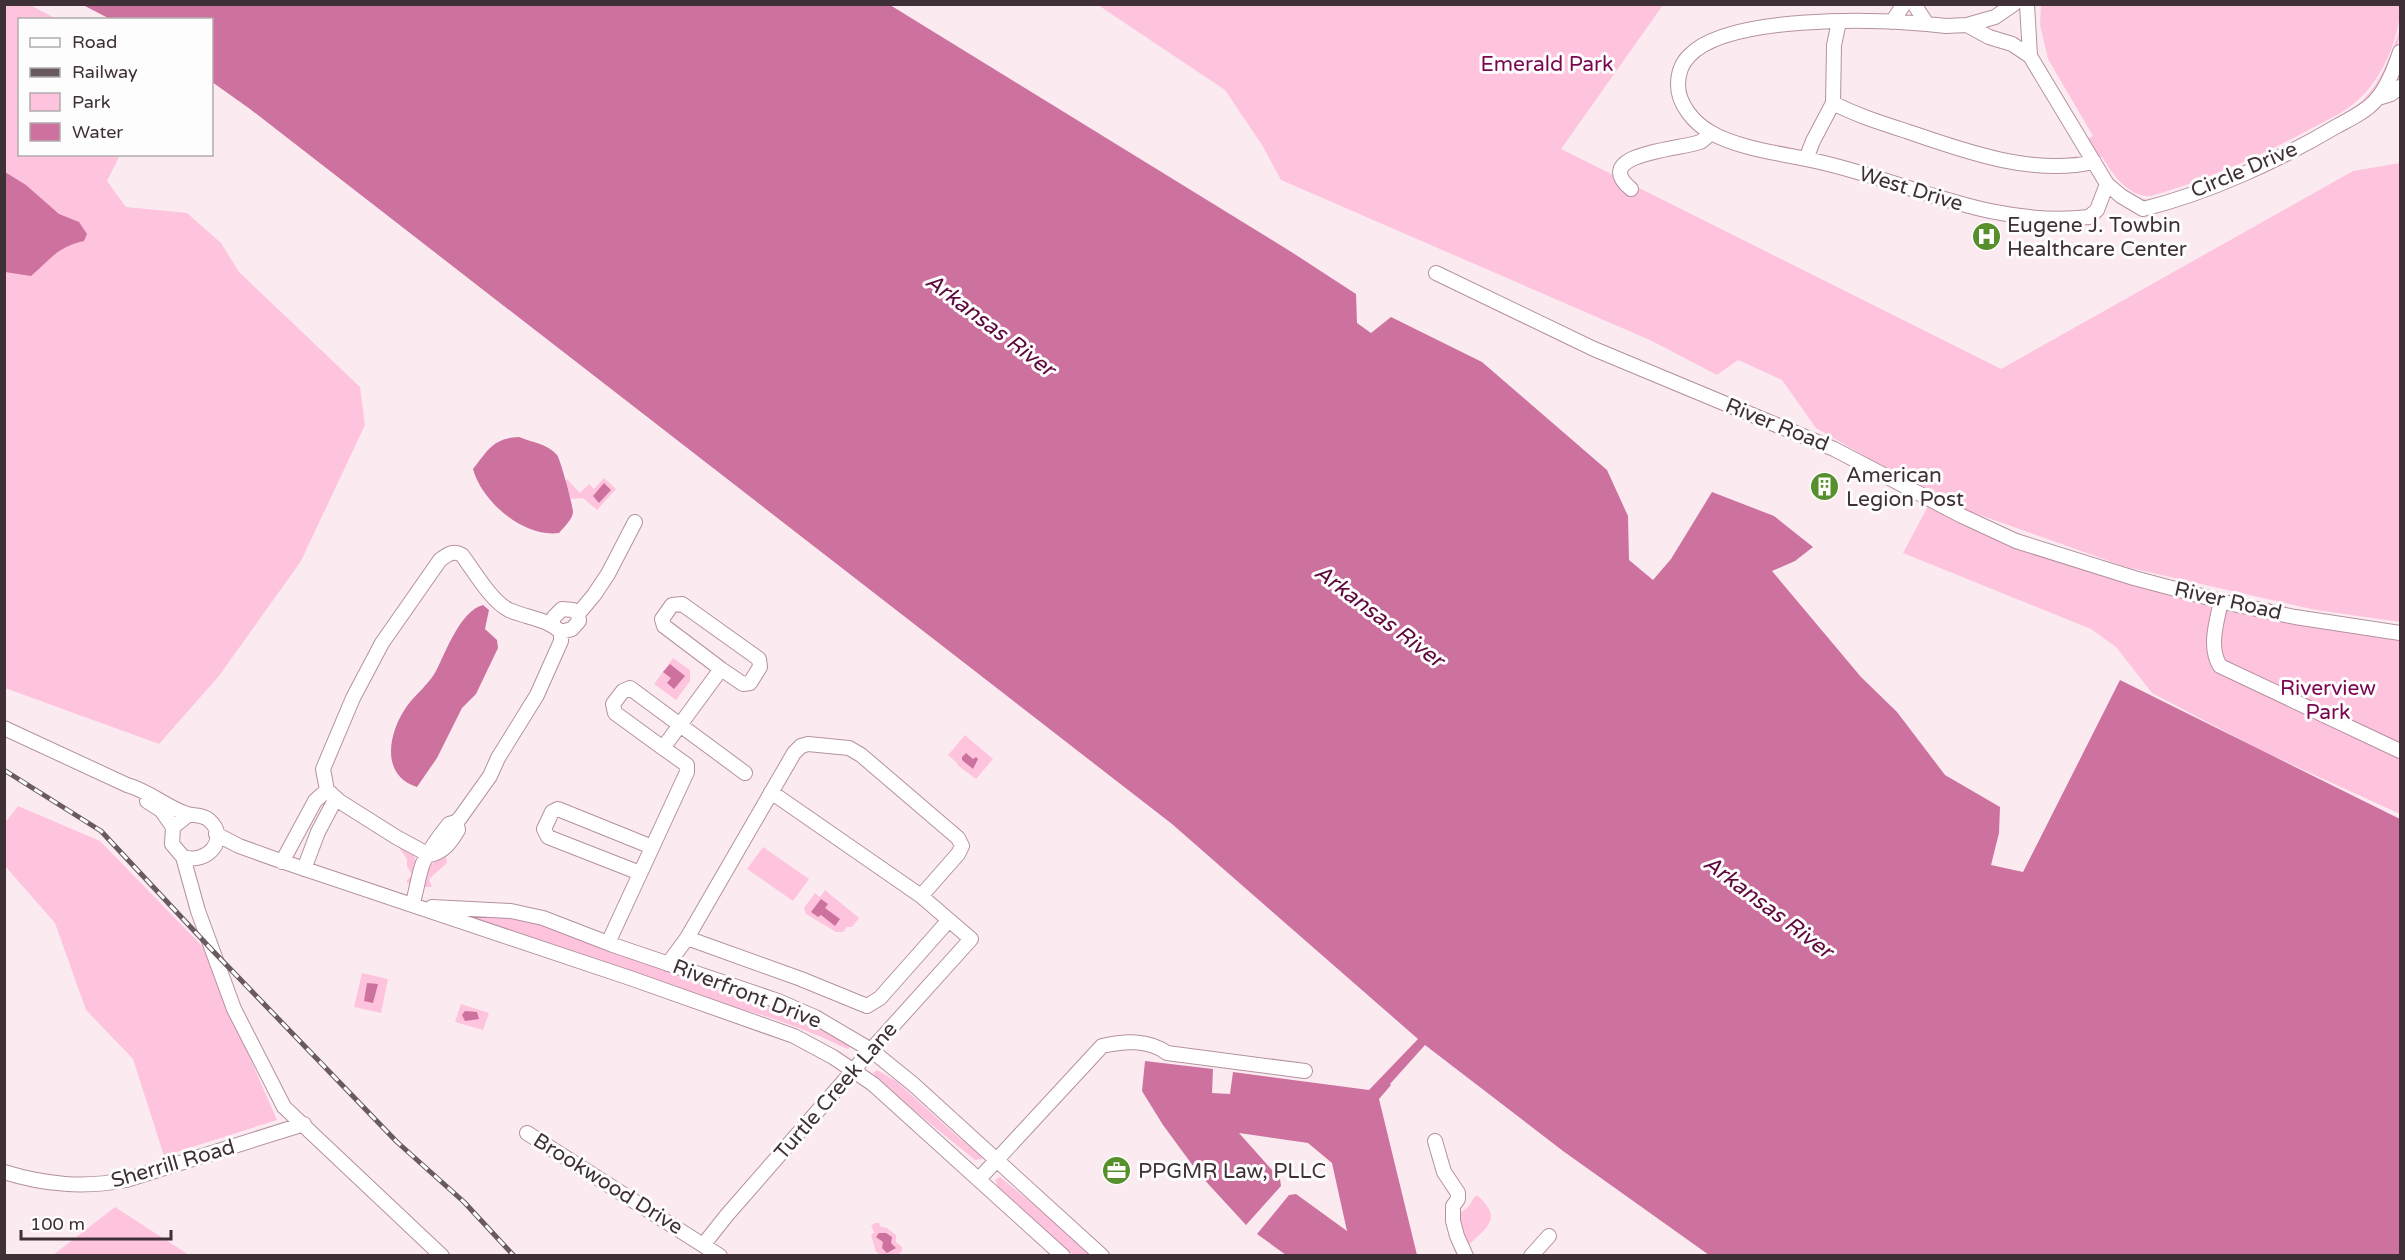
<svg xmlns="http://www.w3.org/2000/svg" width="2405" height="1260" viewBox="0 0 2405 1260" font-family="'Varela Round',sans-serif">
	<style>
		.green { fill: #fec4de }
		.water { fill: #cd719f }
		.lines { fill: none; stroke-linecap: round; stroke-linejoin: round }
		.minor-casing { stroke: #b591a0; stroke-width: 16 }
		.minor { stroke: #fff; stroke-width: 14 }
		.rail-casing { stroke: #685a60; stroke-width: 5 }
		.rail { stroke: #fdfdfd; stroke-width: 3; stroke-dasharray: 9; stroke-linecap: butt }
		.labels { text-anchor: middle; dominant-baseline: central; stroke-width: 6; stroke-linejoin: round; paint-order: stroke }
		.park-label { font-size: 21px; fill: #7b0650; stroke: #fdfdfd }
		.street-label { font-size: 21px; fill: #3e3036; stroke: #fdfdfd }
		.poi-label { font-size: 21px; fill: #3e3036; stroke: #fdfdfd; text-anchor: start }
		.water-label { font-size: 22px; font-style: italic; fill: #5e083c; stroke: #fdfdfd }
	</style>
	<rect width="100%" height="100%" fill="#fbebf1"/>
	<path class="green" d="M2400 4C2401 35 2384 74 2362 96 2349 110 2333 117 2316 126 2265 154 2208 180 2151 196 2128 197 2113 175 2102 157L2097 160 2085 140 2093 136 2048 59 2040 25 2041 5Z
		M4 5H30L57 19 20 20V154L120 155 107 181 126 207 187 213 221 243 239 272 360 387 365 425 301 561 219 676 159 744 5 688Z
		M1098 5H1663L1561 149 2001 369 2353 171 2400 163V622L2316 610 2126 567 1946 503 1816 428 1782 380 1738 360 1717 375 1652 341 1281 180 1262 145 1225 90Z
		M2400 29C2400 53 2381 85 2365 101 2340 124 2170 207 2141 201 2121 197 2108 179 2098 163L2101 161C2111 177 2123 196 2144 199 2171 204 2339 123 2362 101 2382 81 2391 55 2400 29Z
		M604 478 616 489 597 510 583 498 571 499 564 482 567 479 580 493 589 484 594 489Z
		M1928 506 1991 535 2041 554 2400 638V814L2262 751 2152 693 2116 647 2091 629 1903 553Z
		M673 658 690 670V681L676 700 654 684Z
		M965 735 993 759 976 779 957 765 958 764 948 755Z
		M18 806 100 841 207 951 219 987 277 1120 164 1156 133 1059 86 1010 55 923 5 866 4 824Z
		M397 845C421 855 417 861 413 884L407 883V880L412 875 407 866V859Z
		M763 847 809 879 793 901 747 869Z
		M446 856 447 863 429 879 432 887H424L422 880 428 866Z
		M825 890 859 918 852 927H847L843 932H836L806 914 804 908 815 893 820 897Z
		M455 912 523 918 742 993 822 1025 850 1047 848 1049C836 1045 826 1038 814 1034 787 1023 761 1014 733 1007Z
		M362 973 388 979 381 1013 354 1007Z
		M461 1004 489 1013 483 1030 455 1022Z
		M877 1070 896 1081 958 1137 981 1154 982 1159 975 1160 884 1086 873 1073Z
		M1000 1177 1096 1255H1073L999 1189 995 1180Z
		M1475 1196H1478C1504 1220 1486 1227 1467 1247L1458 1215 1469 1206Z
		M115 1207 189 1255H53Z
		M875 1223H879L881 1227 887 1228 896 1235V1242L902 1247V1251L898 1255H881L876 1252 871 1235 874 1232 871 1226Z"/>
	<path class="water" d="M83 5H890L1293 253 1356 294 1357 323 1371 333 1391 317 1482 362 1607 470 1628 516 1629 560 1653 580 1671 559 1712 492 1774 516 1813 547 1795 561 1772 571 1861 677 1897 712 1945 775 2000 807 1999 833 1991 865 2023 872 2120 680 2400 819V1255H1709L1563 1151 1425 1045 1390 1084 1391 1085 1379 1099 1417 1255H1286L1257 1234 1289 1195 1296 1194 1347 1231 1332 1163 1308 1143 1239 1133 1280 1179 1281 1186 1246 1225 1199 1174 1163 1125 1142 1091 1145 1061 1213 1069 1212 1093 1230 1094 1233 1072 1369 1090 1418 1039 1172 824 250 109 212 82V20L110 19Z
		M5 172 26 185 59 214 79 222 87 234 84 241C57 247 51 259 31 276L5 272Z
		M519 437C531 442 548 444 557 455 560 458 574 509 573 513 571 521 564 527 559 533 524 538 482 502 473 469 488 450 493 438 519 437Z
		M604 483 611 490 599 503 593 496Z
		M483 605 489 610 485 629 497 640 498 648 476 694 462 708 437 758 417 787C379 775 389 731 407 706 416 694 429 684 436 671 446 652 460 611 483 605Z
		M670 664 685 676 674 689 667 683 671 678 663 672Z
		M966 753 973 759 976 757 978 759 973 769 962 760V757Z
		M821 899 828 904 825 908 840 919 835 926 821 915 818 917 811 912Z
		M367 983 378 984 373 1003 364 1001Z
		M465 1011 477 1012 479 1019 465 1021 462 1015Z
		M879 1233H886L892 1237 891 1243 896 1248 887 1253 882 1248 883 1242 876 1237Z"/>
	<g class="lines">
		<defs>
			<path id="minor" d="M1914 4 1927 24 1946 26 1967 25 1989 37 2012 44 2030 56 2107 184 2121 196 2143 209C2208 193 2280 160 2337 126 2350 119 2365 112 2375 101 2387 88 2394 69 2400 52
				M2027 4 2030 56
				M1892 22 1904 4
				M1927 24C1873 19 1727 15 1689 56 1681 64 1678 75 1678 85 1678 104 1694 123 1710 132 1737 149 1792 155 1824 163 1913 184 1994 228 2089 217L2097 210 2107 184
				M1967 25 1995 17 2014 4
				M2378 98 2391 94 2400 87
				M1833 103C1856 115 1881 123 1906 131 1964 151 2032 176 2094 162
				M1806 159 1813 141 1833 103 1834 45 1839 22
				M1631 189C1588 153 1684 149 1700 142 1704 140 1707 136 1711 133
				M1436 273 1594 349 1834 449 1962 516 2016 541 2134 578 2228 603 2295 617 2400 633
				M2221 601C2217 621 2208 647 2220 666L2400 751
				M552 624 554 617 562 609 573 610 578 614
				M561 632 572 629 579 621 578 614 594 595 608 574 635 522
				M4 728 127 785C149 791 166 807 187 814 194 816 202 814 209 820 230 838 208 865 183 857L172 844 173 827 188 815
				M663 748 615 713 613 704 623 691 630 688 745 773
				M147 801 161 810 173 827
				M216 834 239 846 278 860 630 978 794 1036 833 1057 873 1084 1063 1256
				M183 857 198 911 234 1009 284 1107 442 1256
				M282 862 315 801 327 790
				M304 869 318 832 336 798
				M640 873 548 837 544 829 552 812 558 809 652 847
				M412 905C417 891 418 876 423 863 430 849 439 836 449 824L456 822 460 818 490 776 498 758 537 695 561 641V632C546 618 527 618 509 610 491 601 474 571 462 555 453 550 448 554 440 560L382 643 353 698 323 769 327 790 339 801 396 837 429 855C443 853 451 842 458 830L456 822
				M432 907 511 911 543 918 613 945 778 1001 815 1017 871 1050 913 1084 1102 1256
				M687 938 801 979 867 1006 880 998 949 920
				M608 943 687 772V765L663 748 721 669 664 626 662 619 672 605 682 604 759 659 760 667 750 683 743 684 721 669
				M668 964 687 938 794 753 801 746 808 744 849 748 861 755 958 838 962 846 958 854 921 896 771 792
				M527 1133 720 1256
				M1435 1141 1444 1172 1458 1193V1199L1453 1206V1221L1457 1236 1466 1256
				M4 1172C46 1185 84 1188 126 1180L304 1124
				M979 1179 1102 1046C1124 1041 1148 1039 1167 1053L1305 1071
				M704 1244 727 1215 871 1050 971 939 921 896
				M1531 1256 1549 1236"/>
		</defs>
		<use href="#minor" class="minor-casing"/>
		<use href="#minor" class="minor"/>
		<defs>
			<path id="rail" d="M4 770 101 831 212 950 397 1142 464 1202 514 1256"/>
		</defs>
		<use href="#rail" class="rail-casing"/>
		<use href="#rail" class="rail"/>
	</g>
	<defs>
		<symbol id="hospital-disc" viewBox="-11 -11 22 22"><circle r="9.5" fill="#568f2b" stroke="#fdfdfd"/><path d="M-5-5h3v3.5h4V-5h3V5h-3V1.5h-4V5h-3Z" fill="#fff"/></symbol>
		<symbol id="building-disc" viewBox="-11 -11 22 22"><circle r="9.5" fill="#568f2b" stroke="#fdfdfd"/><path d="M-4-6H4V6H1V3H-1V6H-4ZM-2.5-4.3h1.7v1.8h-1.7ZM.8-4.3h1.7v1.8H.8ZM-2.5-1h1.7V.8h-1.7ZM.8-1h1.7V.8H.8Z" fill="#fff"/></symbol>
		<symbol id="office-disc" viewBox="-11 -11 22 22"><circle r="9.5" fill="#568f2b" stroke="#fdfdfd"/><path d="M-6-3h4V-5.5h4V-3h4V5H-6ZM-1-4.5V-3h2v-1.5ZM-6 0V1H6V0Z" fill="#fff"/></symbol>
	</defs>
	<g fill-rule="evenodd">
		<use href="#hospital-disc" x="1970" y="220" width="33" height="33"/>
		<use href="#building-disc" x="1808" y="470" width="33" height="33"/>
		<use href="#office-disc" x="1100" y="1154" width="33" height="33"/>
	</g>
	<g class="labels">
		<g class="park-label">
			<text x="1547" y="64">Emerald Park</text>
			<text x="2328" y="688">Riverview<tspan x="2328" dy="24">Park</tspan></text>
		</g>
		<g class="street-label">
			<text transform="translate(2244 170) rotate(-23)">Circle Drive</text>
			<text transform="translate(1911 189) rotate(17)">West Drive</text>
			<text transform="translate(1777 425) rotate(22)">River Road</text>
			<text transform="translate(2228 601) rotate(13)">River Road</text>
			<text transform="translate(747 994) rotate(21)">Riverfront Drive</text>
			<text transform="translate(836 1091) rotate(-49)">Turtle Creek Lane</text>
			<text transform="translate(173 1164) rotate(-16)">Sherrill Road</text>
			<text transform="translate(608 1184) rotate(32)">Brookwood Drive</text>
		</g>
		<g class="poi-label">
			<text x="2007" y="225">Eugene J. Towbin<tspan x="2007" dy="24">Healthcare Center</tspan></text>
			<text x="1846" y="475">American<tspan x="1846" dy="24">Legion Post</tspan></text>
			<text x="1138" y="1171">PPGMR Law, PLLC</text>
		</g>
		<g class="water-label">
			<text transform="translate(990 325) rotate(37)">Arkansas River</text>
			<text transform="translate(1379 616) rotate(37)">Arkansas River</text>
			<text transform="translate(1768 907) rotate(37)">Arkansas River</text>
		</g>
	</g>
	<rect width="2405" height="1260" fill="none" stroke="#3e3036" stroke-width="12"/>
	<rect x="18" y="18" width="195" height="138" fill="#fdfdfd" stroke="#b1abad" stroke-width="1.5"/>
	<rect x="30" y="38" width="30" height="9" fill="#ffffff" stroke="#b1abad" stroke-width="1.5"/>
	<text x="72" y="48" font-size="18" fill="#3e3036">Road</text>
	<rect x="30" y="68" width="30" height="9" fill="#685a60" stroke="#b1abad" stroke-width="1.5"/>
	<text x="72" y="78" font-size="18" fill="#3e3036">Railway</text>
	<rect x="30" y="93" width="30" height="18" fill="#fec4de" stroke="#b1abad" stroke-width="1.5"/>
	<text x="72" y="108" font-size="18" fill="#3e3036">Park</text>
	<rect x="30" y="123" width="30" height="18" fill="#cd719f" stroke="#b1abad" stroke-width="1.5"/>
	<text x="72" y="138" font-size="18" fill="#3e3036">Water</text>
	<path d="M21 1230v9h150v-9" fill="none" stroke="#3e3036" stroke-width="3"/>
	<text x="30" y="1230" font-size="18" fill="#3e3036" stroke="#fdfdfd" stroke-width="4.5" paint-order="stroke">100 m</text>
</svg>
